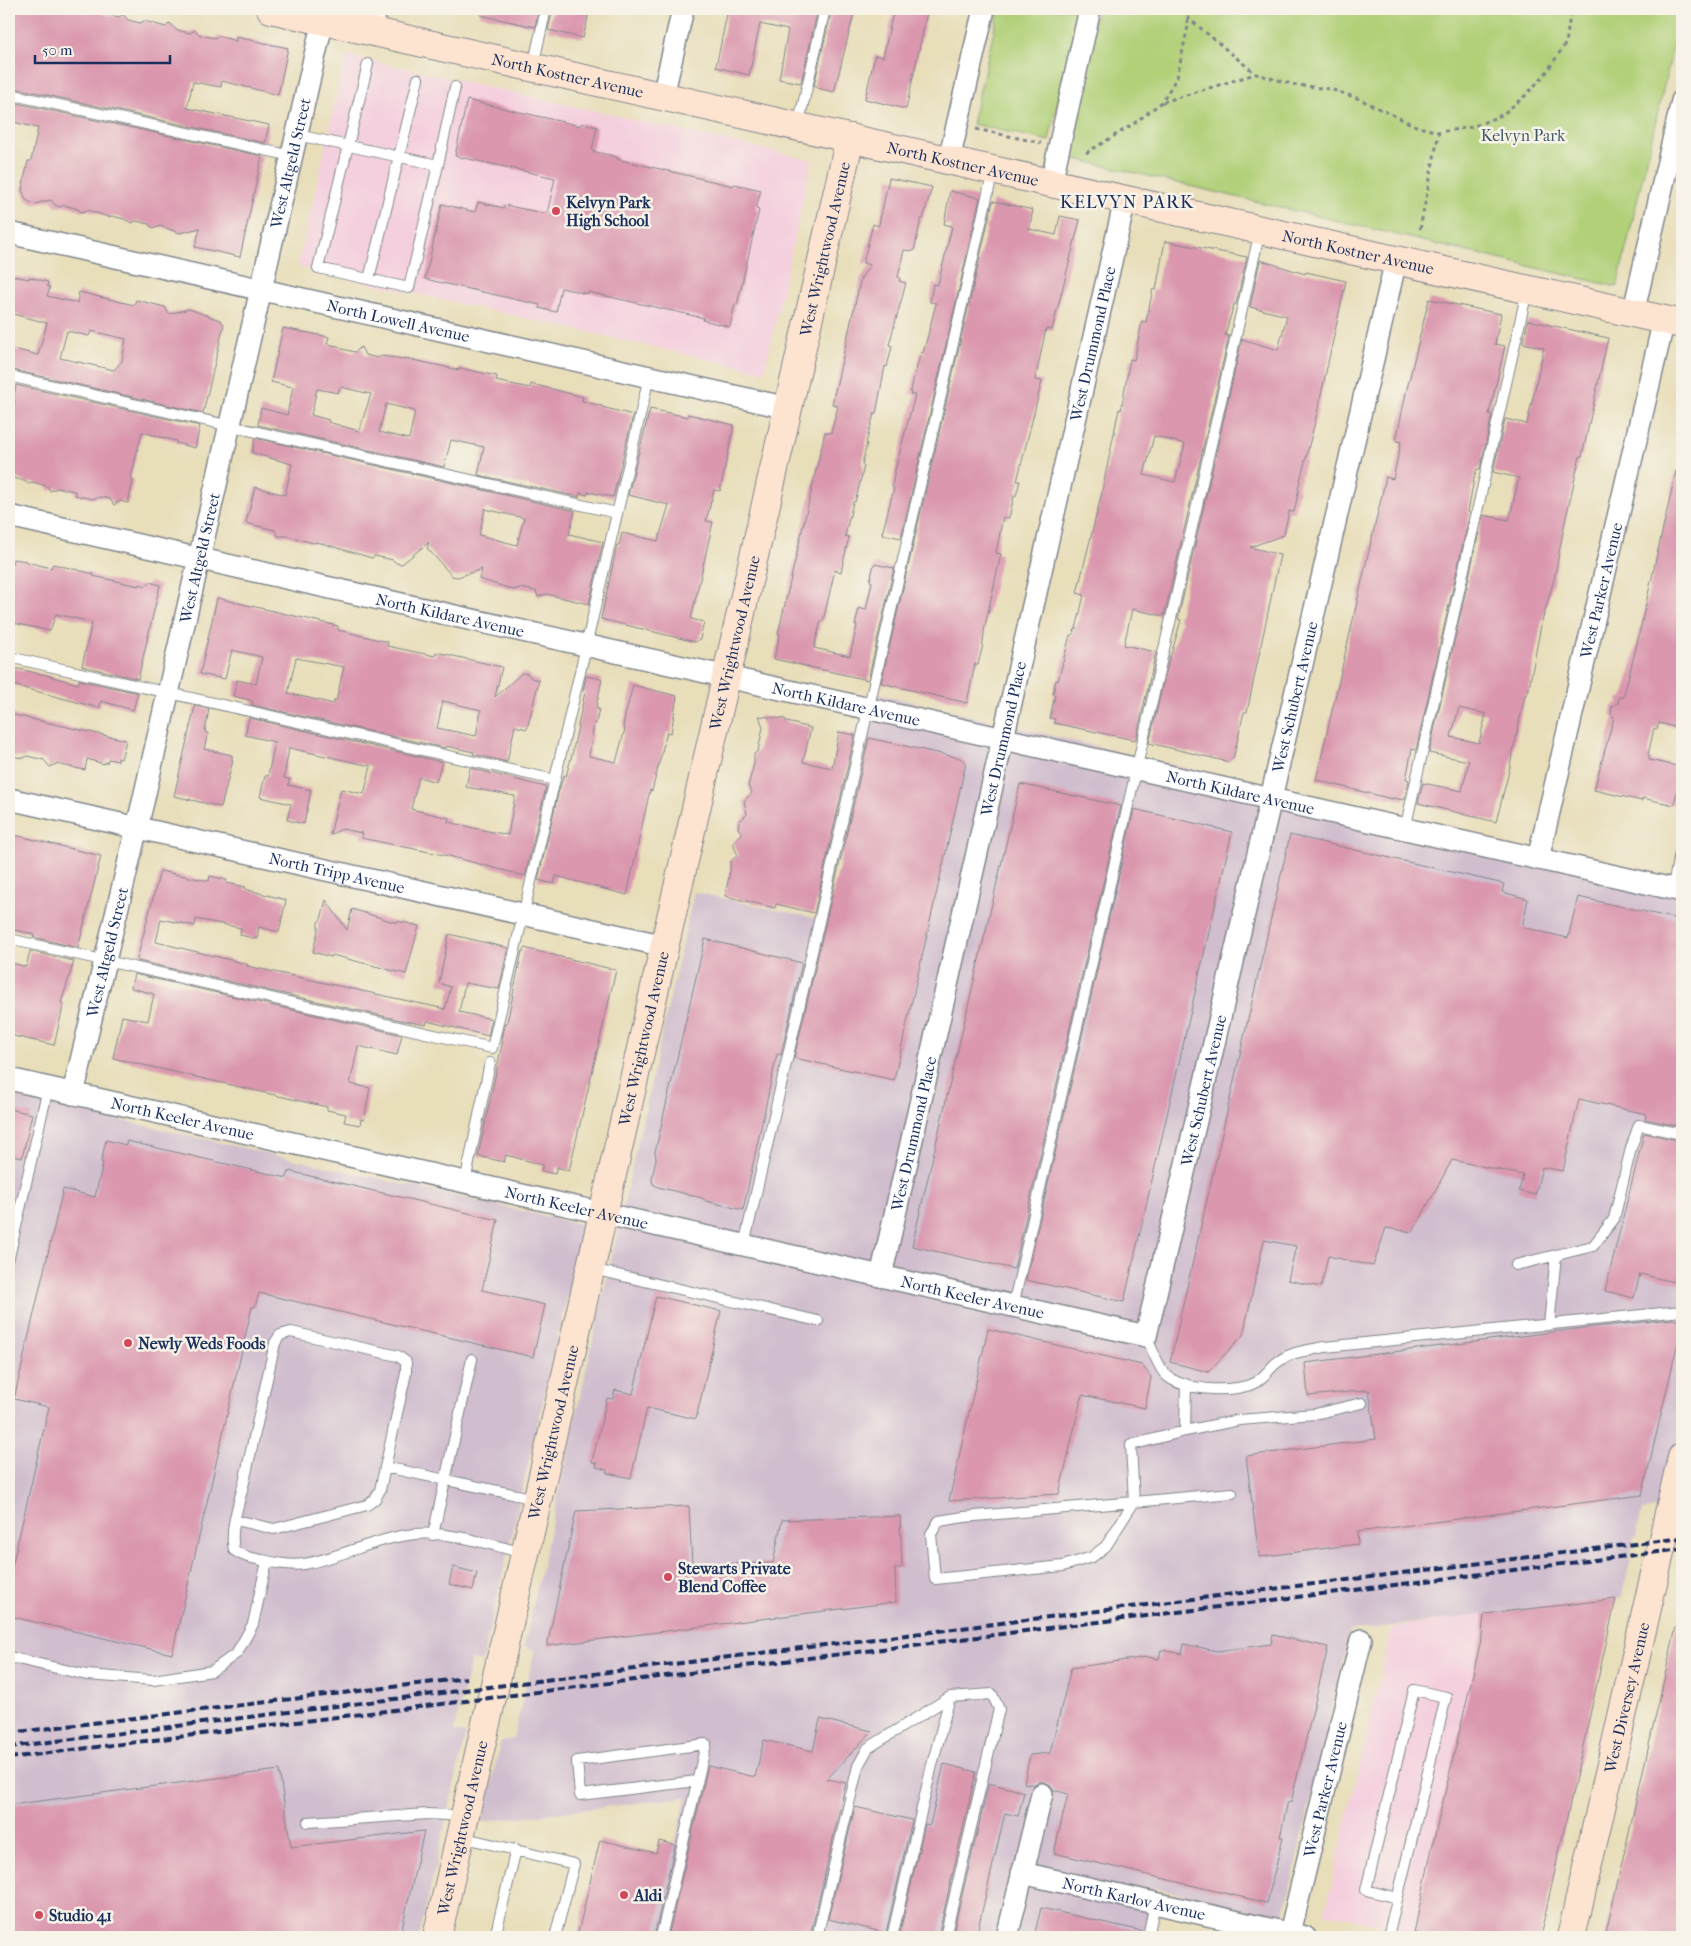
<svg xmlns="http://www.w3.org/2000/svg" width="1691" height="1946" viewBox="0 0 1691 1946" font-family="'IM FELL French Canon',serif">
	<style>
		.built { fill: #f4cfde }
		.industrial { fill: #d0bdce }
		.green { fill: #b1d078; stroke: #66806b }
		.building { fill: #da97ae; fill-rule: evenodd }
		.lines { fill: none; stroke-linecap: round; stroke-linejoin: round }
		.lane-casing { stroke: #82868c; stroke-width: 12 }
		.street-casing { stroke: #82868c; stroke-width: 24 }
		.secondary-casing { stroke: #82868c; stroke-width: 30 }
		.path { stroke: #82868c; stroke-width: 3; stroke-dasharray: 4 4; stroke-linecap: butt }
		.lane { stroke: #fff; stroke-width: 10 }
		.street { stroke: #fff; stroke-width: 21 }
		.secondary { stroke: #fde4d1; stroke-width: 28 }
		.rail { stroke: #1b2f5e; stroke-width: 4; stroke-dasharray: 8 4; stroke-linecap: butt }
		.poi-dot { fill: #d1495b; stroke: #f7f3e8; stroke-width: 2 }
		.labels { text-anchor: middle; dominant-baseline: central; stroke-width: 5; stroke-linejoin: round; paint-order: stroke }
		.street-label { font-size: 16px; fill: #1b2f5e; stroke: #f7f3e8 }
		.park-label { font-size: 16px; fill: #405764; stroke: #f7f3e8 }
		.poi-label { font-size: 16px; font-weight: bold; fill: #1b2f5e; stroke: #f7f3e8; text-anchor: start }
		.neighbourhood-label { font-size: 18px; letter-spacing: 1px; fill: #1b2f5e; stroke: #f7f3e8 }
	</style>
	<rect width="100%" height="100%" fill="#f7f3e8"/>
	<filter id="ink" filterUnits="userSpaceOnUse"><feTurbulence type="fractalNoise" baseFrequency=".02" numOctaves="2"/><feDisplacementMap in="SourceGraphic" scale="10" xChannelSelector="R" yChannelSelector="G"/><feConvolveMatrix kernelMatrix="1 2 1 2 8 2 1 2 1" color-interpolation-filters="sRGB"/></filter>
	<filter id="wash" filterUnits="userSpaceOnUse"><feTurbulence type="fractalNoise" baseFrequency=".0096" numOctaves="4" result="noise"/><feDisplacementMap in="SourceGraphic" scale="20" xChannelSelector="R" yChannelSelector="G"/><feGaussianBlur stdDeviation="1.12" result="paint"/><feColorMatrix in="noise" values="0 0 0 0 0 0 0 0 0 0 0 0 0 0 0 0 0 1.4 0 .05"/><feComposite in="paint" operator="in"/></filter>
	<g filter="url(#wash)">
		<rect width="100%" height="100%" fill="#e8deba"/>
		<path class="built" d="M346 55 812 160 764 372 298 267Z
			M1616 1599 1540 1937H1432L1325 1913 1391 1628 1484 1614Z"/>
		<path class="industrial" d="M879 694 1682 888V1506L1642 1511 1636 1537 1633 1538 1629 1559H1631L1621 1598 1350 1631 1283 1918 1154 1888 1143 1937H654L686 1797 482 1822 501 1741 513 1739 535 1650 524 1646 694 892 828 921Z
			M9 1095 584 1225 482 1662 471 1660 458 1713 454 1732 466 1734 419 1937H9Z"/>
		<path class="green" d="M999 9H1079L1049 141 972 124Z
			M1097 9H1682L1617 287 1063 156Z"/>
		<g id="blocks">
			<path class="building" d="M9 9H82L93 11 99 9 104 14 119 17 123 14 128 20 140 23 144 21 166 27 170 23 176 30 190 33 195 30 200 35 215 38 218 36 236 41V37L288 48 278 95 222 81 221 87 193 82 187 108 269 125 265 143 15 88 16 84 9 82V34L12 18Z
				M481 9H539L535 27 480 15Z
				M553 9H590L583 38 548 30Z
				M728 9H818L801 83 779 79 788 30 760 24 749 75 716 67Z
				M832 9H855L834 92 817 88V86L814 85Z
				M894 9H912L927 13 906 109 865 99 875 55 883 57Z
				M467 100 581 126V123L597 127 592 151 617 157V159L733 186 734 184 761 190 756 209 759 210 737 305 735 304 730 327 703 320 704 318 588 292V294L561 288 556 312 539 308 540 305 425 279 442 204 475 212 478 202 504 208V205L547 214 555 178 455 156Z
				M12 102 262 156 240 257 195 247 200 228 180 233 160 226 156 228 151 227 149 224 136 221 132 223 124 219 112 216 108 217 88 210 81 212 78 209 64 205 60 207 55 205 51 200 34 204 26 200 22 190 28 161H31L38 128 9 121Z
				M889 178 932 187 923 219H921L914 251 904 250 898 277 900 278 899 281 906 283 889 345 892 346 887 367 885 366 876 414H874L866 443H867L862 465 864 466 859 487 855 502H853L845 536 849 537 841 572 835 570 823 621H821L814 648 850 656 857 625H855L859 608 866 610 872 582 870 581 874 564 894 568 868 680 774 659 780 634H778L825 432 831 433 838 406 832 404 861 278 870 265 863 263 873 224 878 226 879 224Z
				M950 191 980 198 901 538 882 534 894 488 892 487 895 470 915 395 910 394 914 377 921 352 923 353 928 335 936 303 930 302 933 284 938 285 952 226 944 224Z
				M993 201 1033 210 1029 229 1056 235 1060 216 1080 220 1052 330 1046 329 1035 380 1042 381 1017 481H1020L1016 496H1014L1009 518 1003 517 996 553 1001 554 985 626 982 649 978 664H975L967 703 881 683Z
				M1165 241 1247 257 1236 304H1234L1225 335 1229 336 1164 616 1132 609 1124 645 1156 652 1136 739 1134 740 1054 723 1055 719 1050 718 1055 694H1053L1056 680 1058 681 1070 635H1073L1075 629H1076L1081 608 1084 595 1077 593 1101 496 1119 409 1121 410 1130 359 1134 360 1142 321 1146 322 1153 289 1156 290ZM1154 436 1185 444 1175 482 1144 475Z
				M1260 260 1305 274 1306 272 1346 281 1315 422 1298 489H1299L1294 512 1289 511 1284 535 1250 547 1280 555 1247 712H1244L1233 759H1230L1229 762 1149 743 1170 655H1171L1181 620 1178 619 1242 339 1278 350 1287 316 1250 307Z
				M9 275 29 279V277L48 282 47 286 50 287 47 296 77 303 79 292 134 305 136 300 165 307 169 314 189 309 220 320 224 324 203 413 9 369V348L38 355 47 323 9 313ZM67 331 89 336 91 331 126 339 122 361 114 370 60 358Z
				M1429 299 1501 314 1495 344 1505 346 1489 414 1492 415 1480 469H1477L1474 478 1468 512 1470 513 1416 750 1412 749 1406 779 1409 780 1404 800 1392 798V799L1316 780 1386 477 1393 479 1401 442 1396 441 1406 393Z
				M1528 320 1608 338 1582 456H1580L1565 522 1554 579 1541 625 1528 693 1525 695 1508 775 1496 822 1418 803 1423 783 1462 791 1469 761 1429 753 1483 515 1509 520 1519 478 1493 472 1505 419 1527 424 1544 348 1523 343ZM1459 708 1486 714 1479 743 1451 737Z
				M283 328 329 337 327 344 338 346 342 349 355 352 361 347 365 355 378 358 382 356 404 359V358L459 370 460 368 497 376 496 381 530 388 531 384 560 391 583 397 582 401 602 406V407L633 415 613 497 588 492 587 495 580 493 579 497 478 475 484 447 451 440 444 467 258 425 261 408 287 415 293 387 271 382ZM340 387 371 394 359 431 328 422 329 420 311 415 317 389 338 393ZM386 404 415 411 409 439 379 432Z
				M16 385 200 426 195 448 176 443V441L142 432 131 477 133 481 128 503 120 501 114 505 110 499 100 497 92 499 75 495V491L57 488 50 491 47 486 32 482 29 484 22 480 9 477V428L15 401H13Z
				M650 409 688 417V414L734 425 720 491 714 490 706 521 713 522 691 619 704 622 700 639 695 642 601 619 617 545H619L622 533 658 541 669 505 628 495Z
				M255 438 575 511 569 534 603 542 589 604 546 594 538 597 536 591 519 588 514 590 479 579 482 569 458 577 452 576 427 548 429 542 402 564 396 563 393 560 375 556 372 558 317 542 313 543 287 536H278L275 530 246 523 255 487 285 495 292 464 252 453ZM485 509 524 518 517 545 479 535Z
				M1676 471 1682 472V729L1659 723 1657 729 1654 728 1648 755 1650 756 1649 760 1682 767V786L1678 785 1674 805 1642 798V801L1594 790 1614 717 1611 714 1612 706 1618 703 1619 697 1623 698 1635 652Z
				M13 559 27 561V562L51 568 53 564 94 574 93 576 139 586 140 584 145 586 150 582 160 585 138 679 82 666 92 622 56 614 50 631 9 622V577Z
				M217 598 338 626V630L388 642 387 646 435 656 436 652 502 667 495 697 522 673 528 674 531 678 539 680 527 729 515 726 507 762 473 754 474 752 446 746 445 748 252 705 253 702 250 700 233 696 237 680 256 684 262 657 232 650 225 679 200 674ZM296 658 344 667 336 701 334 700V704L288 693ZM443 701 481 710 476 736 437 728Z
				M9 667 46 675 78 684 79 680 138 693 133 710 101 701 99 708 9 684Z
				M586 676 602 679 596 708 599 709 596 723H594L589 756 616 762 625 729 623 728 624 720 633 685 677 696 671 733 667 732 652 791 650 790 627 895 556 876 554 884 538 880 559 790 564 775 566 776 572 755 585 692 583 691Z
				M195 706 209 709 205 732 208 733 204 749 232 755V760H233L221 807 174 796Z
				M9 714 126 740 121 759 118 758V761L108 759 107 763 105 762 104 764 87 759 85 770 56 764 50 767 44 760 27 756 24 758 9 756Z
				M759 716 785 719 787 722 811 728 803 762 832 768 839 732 855 735 814 913 776 904 775 908 725 896 730 871V862L738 855 734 847V841L742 834 738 828 739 822 747 814 744 801 752 793 748 786 754 764V754L758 751 763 727Z
				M249 718 442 762 436 782 419 777 411 809 449 818 448 822 483 830 508 835 515 796 466 787 470 768 546 787 525 876 449 856 361 838 362 833 342 829 330 835 341 789 364 794 371 766 289 748 284 778 290 779 288 785 311 790 304 824 287 820 291 804 260 797 265 776H268L275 742 245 735Z
				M869 738 960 758 966 763 894 1080 794 1058Z
				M1020 784 1121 806 1014 1269 912 1246Z
				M1134 809 1232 832 1124 1302 1026 1280Z
				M15 835 101 856 78 948 33 937 34 934 9 929V842L14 843Z
				M1290 835 1504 884 1502 892 1528 899 1522 927 1568 938 1578 897 1682 920V1127L1645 1119 1646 1114 1579 1099 1563 1171 1542 1167 1535 1195 1519 1191 1523 1175 1452 1160 1413 1232 1386 1228 1373 1266 1328 1256 1321 1287 1288 1280 1296 1246 1264 1240 1243 1335 1208 1372 1170 1362Z
				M160 871 209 881 210 876 227 880 226 883 246 887 245 889 286 900 279 932 259 927 257 939 240 935 241 928 196 919 195 926 161 919 156 942 247 964V966L445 1009 451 987 439 983 449 934 508 948 499 989 465 983 459 1012 492 1019 488 1036 427 1021 426 1025 405 1021 138 961 137 959Z
				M326 900 347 930 352 909 397 923V921L419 926 406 974 332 955 331 957 313 952 318 930V922L321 919Z
				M705 939 802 963 781 1055 777 1054 743 1210 706 1201 702 1198 658 1187 653 1184 652 1179 656 1159 655 1152Z
				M524 948 616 970 569 1171 557 1167 555 1174 541 1171 543 1165 506 1155 504 1162 478 1156 503 1040 501 1039 505 1023H507L522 951 523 952Z
				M30 951 74 961 61 1003H64L54 1045 9 1035V962L26 967Z
				M134 974 402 1035 397 1055 358 1046 350 1084 370 1088 364 1120 361 1119 360 1125 344 1122 346 1114 327 1110V1107L113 1058 122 1016 148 1021 154 994 131 988Z
				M9 1109 32 1114 22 1158 9 1155Z
				M1644 1133 1682 1141V1284L1640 1274 1634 1298 1605 1291Z
				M106 1140 126 1145 127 1141 287 1178 289 1171 498 1220 482 1290 545 1305 533 1357 259 1293 255 1307H252L172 1654 9 1616V1580L49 1407 14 1399 63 1189 95 1197 103 1163 101 1162Z
				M656 1296 721 1311 696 1419 647 1408 631 1478 607 1473V1470L596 1467 597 1463 592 1462 607 1398 613 1399 615 1390 633 1394Z
				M1673 1319 1682 1322V1325L1642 1495 1357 1532 1358 1544 1259 1557 1246 1456 1376 1439 1369 1390 1308 1396 1305 1363 1585 1328Z
				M988 1329 1142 1365 1151 1377 1145 1408 1082 1395 1059 1494 949 1501Z
				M689 1506 692 1564 773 1563 782 1520 900 1516 902 1568H895L896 1602 547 1646 576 1511Z
				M453 1567 477 1573 473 1590 449 1584Z
				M1616 1599 1540 1937H1432L1414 1933 1434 1839 1482 1636 1484 1614Z
				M1676 1627 1682 1628V1937H1605Z
				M1273 1635 1328 1647 1291 1802 1288 1801 1280 1837H1283L1267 1903 1054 1853 1068 1794 1054 1790 1050 1785 1044 1782H1038L1033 1785 1024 1783 1030 1755 1050 1753 1071 1668 1147 1657 1159 1659 1161 1650 1182 1654 1184 1644 1217 1651 1271 1644Z
				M820 1719 872 1731 827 1779 846 1783 810 1937H668L708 1766 755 1777 764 1740 813 1751Z
				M944 1764 976 1772 938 1937 899 1936 925 1824 930 1825Z
				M279 1770 291 1847 424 1831 400 1937H40L9 1930V1805Z
				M989 1783 1024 1792 1018 1816 1005 1813 976 1937H952Z
				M855 1807 912 1820 886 1933 828 1919Z
				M600 1840 656 1853 659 1841 675 1845 654 1937H577Z
				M1041 1908 1142 1931 1141 1937H1034Z"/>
		</g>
	</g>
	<g filter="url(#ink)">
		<use href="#blocks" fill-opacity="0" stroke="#82868c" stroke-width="1"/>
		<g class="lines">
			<defs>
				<path id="lane" d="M368 64 318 268 409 288 438 165
					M533 66 546 9
					M9 94 292 156
					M798 126 825 9
					M297 135 438 165 455 87
					M369 279 418 79
					M9 376 617 513
					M9 657 555 780
					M1405 829 1527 291
					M1672 889 1682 844
					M9 939 492 1048 649 377
					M465 1182 490 1063
					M744 1245 993 171
					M9 1257 48 1088
					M1516 1265 1593 1246 1614 1219 1631 1148 1639 1125 1682 1134
					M592 1269 818 1321
					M1013 1306 1260 231
					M1549 1325 1556 1255
					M1146 1336C1152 1348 1156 1363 1165 1374 1180 1391 1236 1394 1256 1382 1263 1378 1269 1370 1275 1364 1291 1351 1305 1351 1325 1347L1682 1311
					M1186 1384 1185 1431 1239 1420 1315 1414 1362 1403
					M1185 1431 1131 1445 1134 1502 964 1517 939 1521 931 1534 935 1579 1063 1566 1092 1557 1106 1546 1134 1502 1232 1493
					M385 1467 536 1499
					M236 1520 274 1529 367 1505 375 1499 380 1490 406 1373V1362L398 1356 291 1332 280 1335 275 1343C265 1388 255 1433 245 1478 240 1501 229 1528 234 1550 243 1557 251 1558 262 1560 276 1563 290 1566 304 1564 342 1557 376 1538 415 1534 448 1531 492 1545 524 1553
					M433 1535 472 1359
					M9 1657 87 1675 153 1680 212 1671 237 1653 253 1624 267 1561
					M308 1822 428 1814 464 1816
					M461 1837 574 1864 555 1937
					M495 1937 516 1849
					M661 1937 706 1744 577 1761 580 1795 697 1781
					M817 1937 858 1766 868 1748 950 1697 992 1694 999 1709 945 1937
					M892 1937 932 1765 950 1697
					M1148 1937 1155 1903
					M1388 1937 1446 1697 1414 1690 1366 1890 1397 1898"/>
				<g id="street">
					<path d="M371 31 376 9"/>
					<path d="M663 96 683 9"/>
					<path d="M949 160 984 9"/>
					<path d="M1051 183 1090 9"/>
					<path id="s1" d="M9 233 788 408"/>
					<path d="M1633 314 1682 101"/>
					<path id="s2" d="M9 516 1682 891"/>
					<path id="s3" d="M9 799 665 946"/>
					<path id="s4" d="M1538 859 1664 320"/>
					<path id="s5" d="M9 1079 1146 1336 1396 260"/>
					<path id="s6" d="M73 1094 143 802 323 20"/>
					<path id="s7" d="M881 1276 1125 200"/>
					<path id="s8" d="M1022 1873 1305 1937"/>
					<path d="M1007 1937 1042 1794"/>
					<path id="s9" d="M1289 1937 1361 1640"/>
				</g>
				<g id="secondary">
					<path id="s10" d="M271 9 1682 324"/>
					<path id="s11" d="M437 1937 850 138"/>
					<path id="s12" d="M1571 1937 1682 1457"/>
				</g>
			</defs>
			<use href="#lane" class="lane-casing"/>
			<use href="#street" class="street-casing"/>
			<use href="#secondary" class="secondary-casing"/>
			<path class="path" d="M1187 17 1256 74 1296 85 1330 89 1357 98 1418 127 1439 132 1472 127 1502 115 1526 95 1546 73 1566 43 1571 9
				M1163 102 1255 74
				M976 129 1041 143
				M1086 153 1132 125 1162 102 1177 77 1188 26 1187 9
				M1420 229 1439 132"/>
			<use href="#lane" class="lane"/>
			<use href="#street" class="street"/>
			<use href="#secondary" class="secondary"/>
			<path class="rail" d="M9 1733 467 1678
				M9 1747 1682 1538
				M9 1758 1682 1549"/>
		</g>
	</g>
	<g class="poi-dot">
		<circle cx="556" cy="211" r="5"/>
		<circle cx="128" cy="1343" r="5"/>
		<circle cx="668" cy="1577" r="5"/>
		<circle cx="624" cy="1895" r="5"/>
		<circle cx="39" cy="1915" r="5"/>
	</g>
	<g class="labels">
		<g class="street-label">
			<text stroke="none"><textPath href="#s10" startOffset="304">North Kostner Avenue</textPath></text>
			<text stroke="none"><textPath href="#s6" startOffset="956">West Altgeld Street</textPath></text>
			<text stroke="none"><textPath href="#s10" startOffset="709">North Kostner Avenue</textPath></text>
			<text stroke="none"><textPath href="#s11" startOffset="1732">West Wrightwood Avenue</textPath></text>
			<text stroke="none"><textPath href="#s10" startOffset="1114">North Kostner Avenue</textPath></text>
			<text stroke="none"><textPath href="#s1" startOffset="399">North Lowell Avenue</textPath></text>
			<text stroke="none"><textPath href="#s7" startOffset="956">West Drummond Place</textPath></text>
			<text stroke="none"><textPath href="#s6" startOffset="551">West Altgeld Street</textPath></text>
			<text stroke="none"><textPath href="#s4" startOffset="276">West Parker Avenue</textPath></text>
			<text stroke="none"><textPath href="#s2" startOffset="452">North Kildare Avenue</textPath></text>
			<text stroke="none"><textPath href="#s11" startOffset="1328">West Wrightwood Avenue</textPath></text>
			<text stroke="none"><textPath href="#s5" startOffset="1822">West Schubert Avenue</textPath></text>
			<text stroke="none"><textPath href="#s2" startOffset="858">North Kildare Avenue</textPath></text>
			<text stroke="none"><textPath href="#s7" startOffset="551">West Drummond Place</textPath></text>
			<text stroke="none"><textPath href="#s2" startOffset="1262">North Kildare Avenue</textPath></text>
			<text stroke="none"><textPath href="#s3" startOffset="336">North Tripp Avenue</textPath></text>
			<text stroke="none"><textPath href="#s6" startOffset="146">West Altgeld Street</textPath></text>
			<text stroke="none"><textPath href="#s11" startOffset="922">West Wrightwood Avenue</textPath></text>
			<text stroke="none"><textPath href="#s5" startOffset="1418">West Schubert Avenue</textPath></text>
			<text stroke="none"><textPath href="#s5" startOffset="178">North Keeler Avenue</textPath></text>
			<text stroke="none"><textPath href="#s7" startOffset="146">West Drummond Place</textPath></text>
			<text stroke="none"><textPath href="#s5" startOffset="582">North Keeler Avenue</textPath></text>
			<text stroke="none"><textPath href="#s5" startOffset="988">North Keeler Avenue</textPath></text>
			<text stroke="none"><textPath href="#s11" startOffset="518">West Wrightwood Avenue</textPath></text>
			<text stroke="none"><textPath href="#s12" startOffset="246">West Diversey Avenue</textPath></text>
			<text stroke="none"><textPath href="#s9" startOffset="152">West Parker Avenue</textPath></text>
			<text stroke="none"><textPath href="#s11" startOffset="112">West Wrightwood Avenue</textPath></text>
			<text stroke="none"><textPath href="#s8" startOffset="115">North Karlov Avenue</textPath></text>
		</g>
		<g class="park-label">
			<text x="1523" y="135">Kelvyn Park</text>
		</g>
		<g class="poi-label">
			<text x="566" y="202">Kelvyn Park<tspan x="566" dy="18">High School</tspan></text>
			<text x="138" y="1343">Newly Weds Foods</text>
			<text x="678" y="1568">Stewarts Private<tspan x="678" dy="18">Blend Coffee</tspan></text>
			<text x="634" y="1895">Aldi</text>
			<text x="49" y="1915">Studio 41</text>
		</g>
		<g class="neighbourhood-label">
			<text x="1127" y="202">KELVYN PARK</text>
		</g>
	</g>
	<rect width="1691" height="1946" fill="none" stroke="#f7f3e8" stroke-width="30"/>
	<path d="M35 55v8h135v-8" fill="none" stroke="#1b2f5e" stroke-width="2.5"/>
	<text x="42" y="55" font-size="15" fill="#1b2f5e" stroke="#f7f3e8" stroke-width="4" paint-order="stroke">50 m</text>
</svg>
